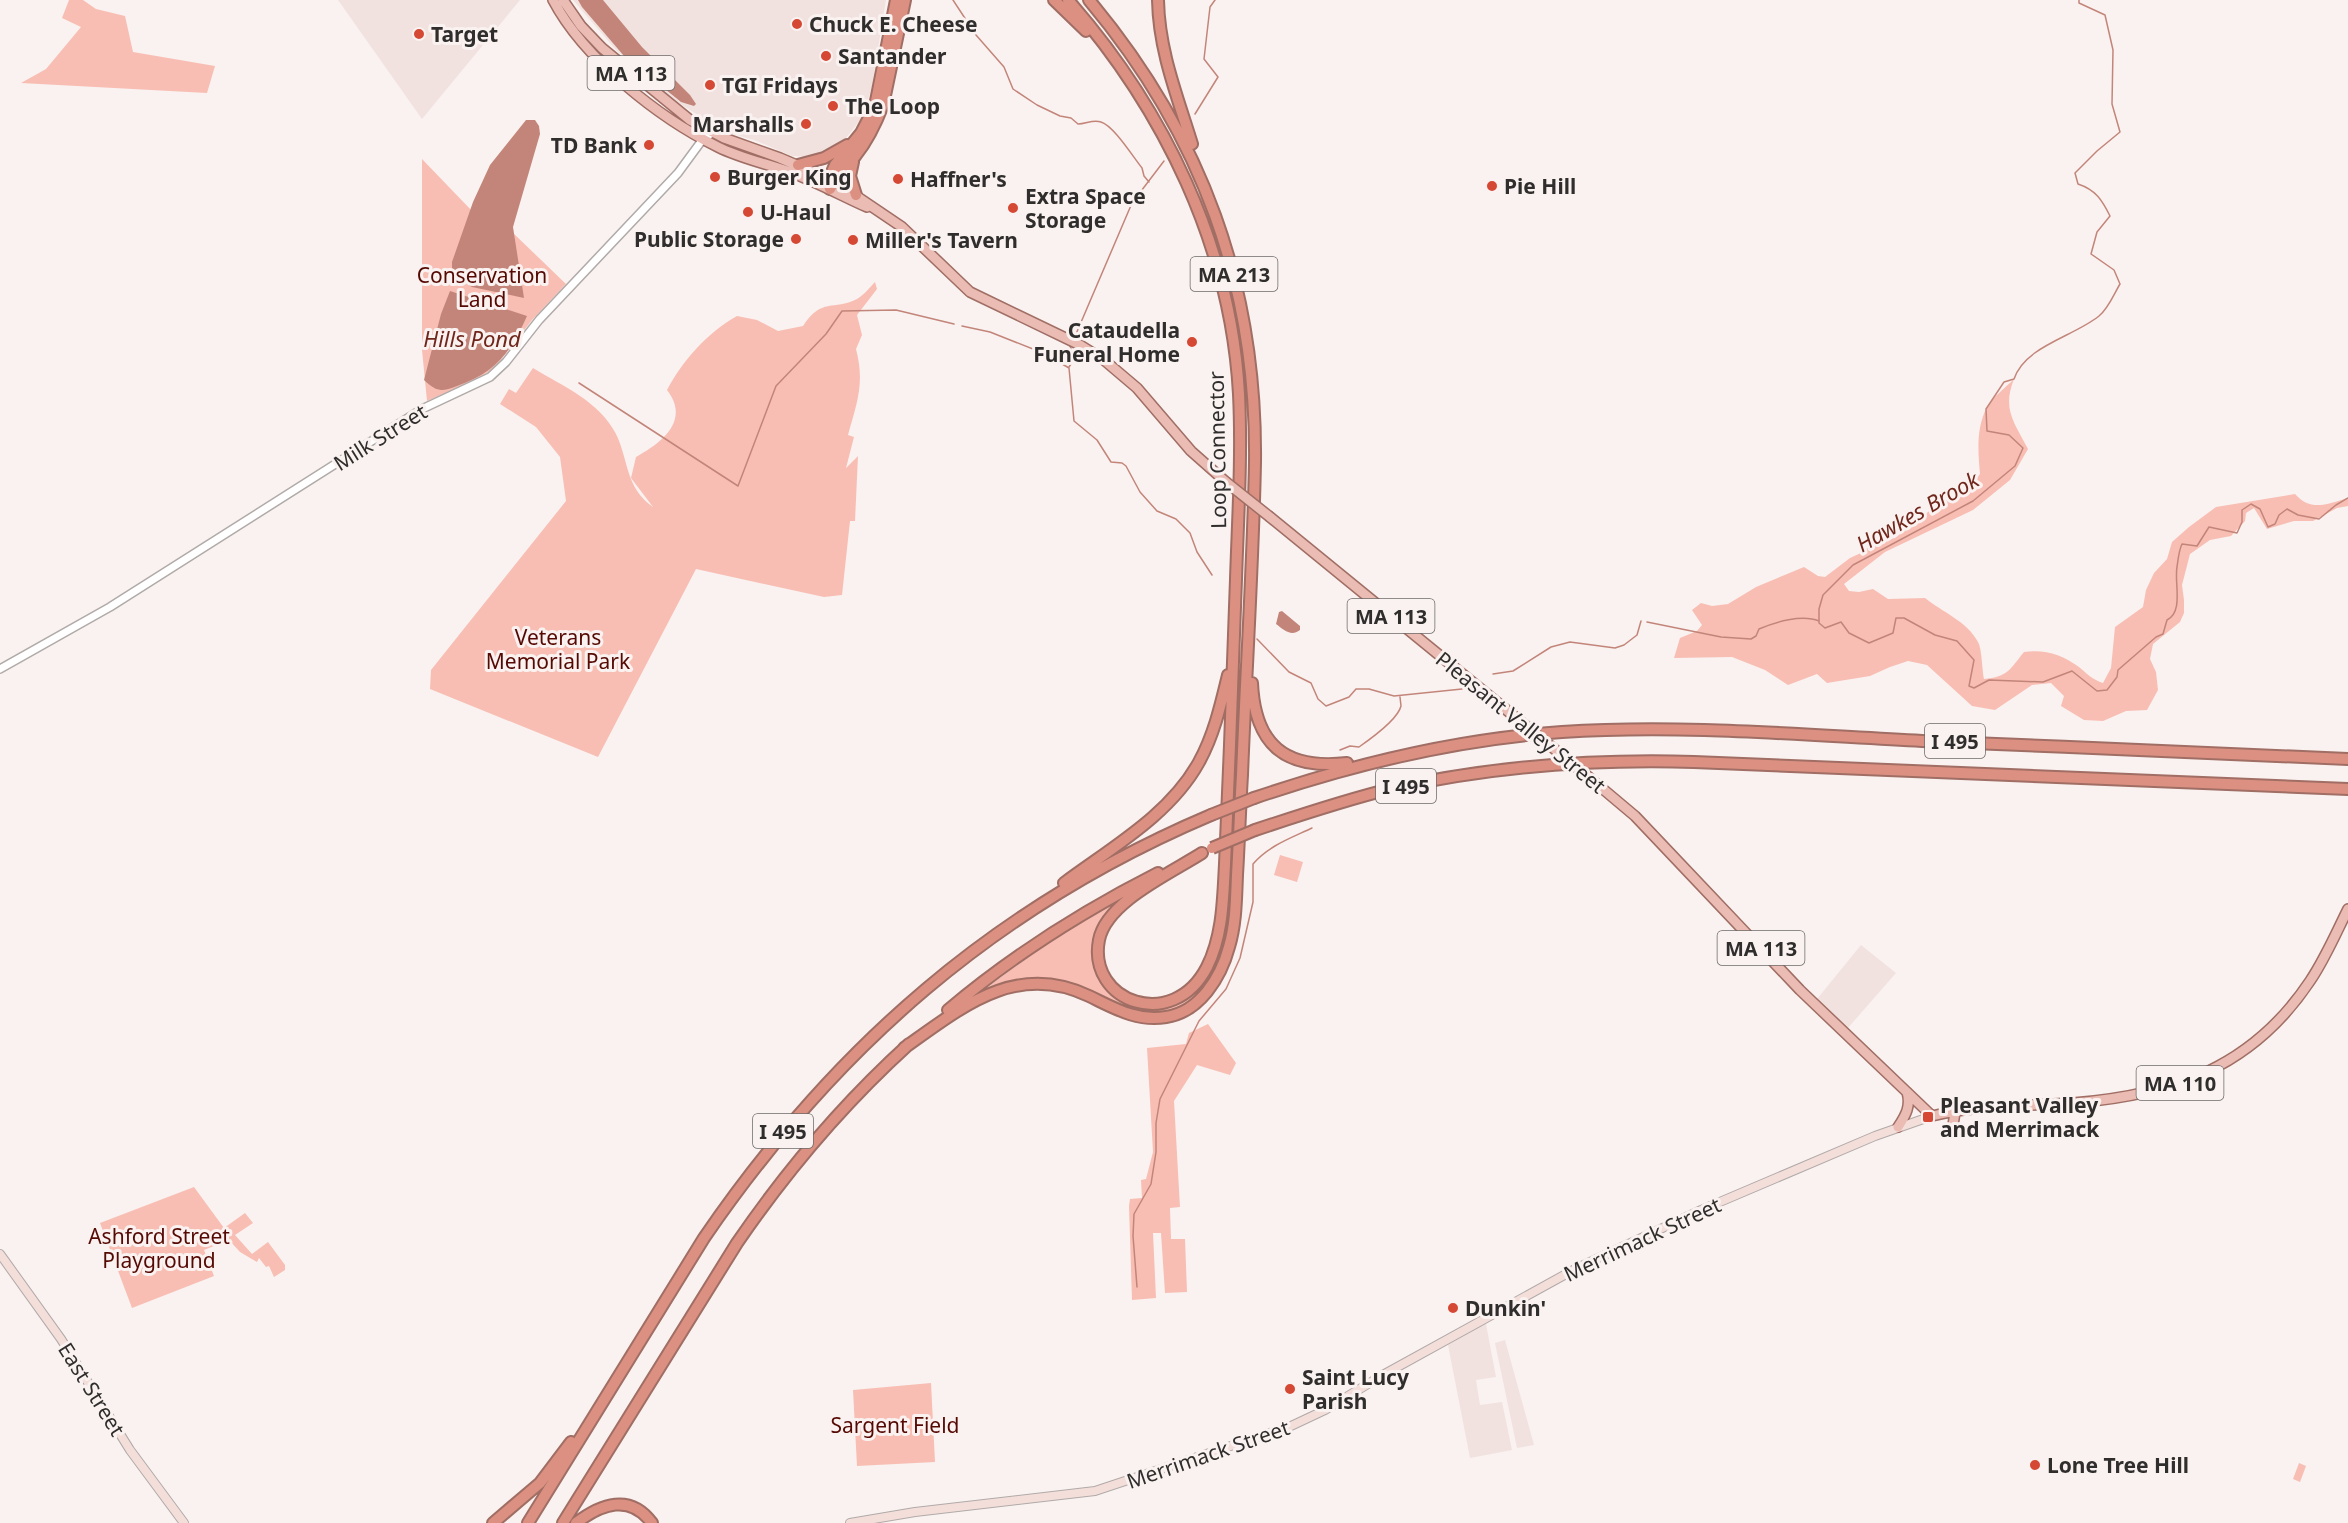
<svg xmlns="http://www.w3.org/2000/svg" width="2348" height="1523" viewBox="0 0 2348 1523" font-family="'Noto Sans',sans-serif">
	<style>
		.built { fill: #f2e2df }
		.green { fill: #f8beb3 }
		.water { fill: #c3857a }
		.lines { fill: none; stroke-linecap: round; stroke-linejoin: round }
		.stream { stroke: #c3857a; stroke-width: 1.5 }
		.tertiary-casing { stroke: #b0aaa8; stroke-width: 10 }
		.secondary-casing { stroke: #b0aaa8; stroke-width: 10 }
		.primary-casing { stroke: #a06e64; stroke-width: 12 }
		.motorway-casing { stroke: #a06e64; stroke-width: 14 }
		.tertiary { stroke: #fff; stroke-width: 7 }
		.secondary { stroke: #f4deda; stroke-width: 8 }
		.primary { stroke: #eabcb4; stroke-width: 9 }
		.motorway { stroke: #dc9082; stroke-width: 10 }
		.primary-bridge-casing { stroke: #a06e64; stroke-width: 12; stroke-linecap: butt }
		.motorway-bridge-casing { stroke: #a06e64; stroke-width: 14; stroke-linecap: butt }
		.primary-bridge { stroke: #eabcb4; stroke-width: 9 }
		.motorway-bridge { stroke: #dc9082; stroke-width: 10 }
		.poi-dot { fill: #d44834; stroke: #f9f2f0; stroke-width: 2 }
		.labels { text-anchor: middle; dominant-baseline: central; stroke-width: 6; stroke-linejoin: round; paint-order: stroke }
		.shield { fill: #f9f2f0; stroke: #6c6968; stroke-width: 1.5 }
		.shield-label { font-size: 20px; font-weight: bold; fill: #302e2d }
		.poi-label { font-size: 21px; font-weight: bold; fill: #302e2d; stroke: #f9f2f0; text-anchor: start }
		.park-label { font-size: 21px; fill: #560903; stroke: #f9f2f0 }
		.street-label { font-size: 21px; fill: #302e2d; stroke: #f9f2f0 }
		.water-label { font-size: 22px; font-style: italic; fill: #71261b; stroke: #f9f2f0 }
	</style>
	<rect width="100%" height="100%" fill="#f9f2f0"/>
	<path class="built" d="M338 0H520L422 119Z
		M573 0H886L872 86 864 115 843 142 814 157 792 156 754 140 725 132 674 100 616 50Z
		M1861 945 1896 973 1847 1029 1817 999Z
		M1484 1324H1486L1496 1377 1476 1380 1480 1405 1502 1402 1512 1450 1470 1458 1448 1345Z
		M1505 1340 1534 1445 1517 1448 1495 1343Z"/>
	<path class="green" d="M69 0H83L96 9 125 16 133 52 215 66 207 93 21 83 46 69 81 27 62 18Z
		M422 159 473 212 515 214 512 232 566 284 532 320 496 366 481 377 427 401 422 350Z
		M875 282 877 289 857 315 862 335 856 349C865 383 857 403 848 435L854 437 846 468 858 456 855 521H850L842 595 824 597 696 569 598 757 430 689 431 670 566 501 560 457 536 427 500 404 509 389 516 393 533 368C564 387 599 401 616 434 629 461 625 487 653 507L631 478 636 457C661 443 691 421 667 390 683 360 707 333 737 316L757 320 778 331 803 326C822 297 833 311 857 299 864 295 870 287 875 282Z
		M2014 379C2002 409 2014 422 2028 449L2010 480 1973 510 1885 552 1844 584 1849 591 1859 592 1873 589 1888 599 1925 598C1942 612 1967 621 1978 642 1982 649 1982 669 1984 679 2008 677 2010 669 2024 652 2044 649 2062 654 2079 667 2086 673 2093 680 2103 683L2111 668 2115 627 2143 607 2146 590 2154 573 2167 559 2172 542 2189 527 2216 507 2295 494C2311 512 2327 504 2348 498V506L2337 508 2313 521H2294L2267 529 2254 508 2246 513 2245 521 2231 536 2210 540 2190 554 2182 585 2184 600V613L2180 622 2153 644 2150 659 2156 672 2158 690 2147 710 2126 711 2103 721 2084 720 2061 706 2064 696 2051 683 2032 685 1995 710 1972 706 1927 665 1908 661 1890 667 1870 676 1827 683 1817 674 1788 685 1765 670 1732 657 1674 658 1680 638 1697 631 1702 625 1692 610 1701 603 1712 606 1728 604 1756 587 1804 567 1818 576 1825 577 1850 558 1863 552 1872 543 1895 538 1942 501 1961 497 1980 474C1978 451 1976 428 1987 407 1993 397 2005 388 2014 379Z
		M1237 846C1234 899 1234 991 1173 1010 1162 1013 1153 1016 1142 1014 1107 1007 1062 977 1027 979 1011 980 994 988 979 993L1046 944 1133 892 1097 938 1108 984 1158 1006 1207 972 1228 850Z
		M1280 855 1303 862 1297 882 1274 875Z
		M1208 1024 1236 1063 1230 1075 1197 1065 1174 1101 1180 1207 1170 1208 1171 1239H1185L1187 1292 1165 1293 1161 1233H1153L1156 1298 1132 1300 1129 1206 1130 1199 1142 1198 1141 1180 1146 1179 1153 1152 1147 1048 1186 1044 1189 1033Z
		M194 1187 224 1228 245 1213 253 1223 235 1235 252 1254 268 1242 285 1265V1270L274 1277 269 1266 266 1267 259 1258 257 1262 240 1252 229 1240 204 1250 214 1276 132 1308 100 1223Z
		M931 1383 935 1462 857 1466 853 1390Z
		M2299 1463 2306 1466 2300 1482 2293 1479Z"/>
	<path class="water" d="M578 0H603L642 47 690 95 696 104 694 106 681 102 624 56 582 7Z
		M526 120H535L539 126 540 134 513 227 524 298 472 287 452 276V262L473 202 490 165Z
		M450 291 527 316C511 352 495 373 457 386 441 392 437 392 424 380L441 314Z
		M1282 611 1300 626V630C1291 637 1284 630 1276 624L1279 612Z"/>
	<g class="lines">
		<path class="stream" d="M953 0 976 35 1004 67 1013 89 1037 105 1060 116 1071 118 1078 124C1086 124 1093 119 1101 122 1114 126 1133 157 1142 168L1144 176 1149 182
			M2079 0V3L2105 15 2113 50 2112 104 2120 132 2097 151 2075 173 2078 184C2096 190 2102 200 2110 216L2097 232 2091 254 2114 270 2120 284C2114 294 2108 309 2099 316 2073 337 2025 346 2014 379L2004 382 1986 409 1987 431 2009 435 2023 448 2015 466 1973 501 1853 565 1823 595 1819 609V623L1825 628 1841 622 1849 633 1869 643 1893 633 1896 618H1904L1935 635 1957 641 1974 660 1969 686 1974 688 1989 680 2043 682 2072 671 2097 691 2107 690 2117 677 2118 670 2156 637 2163 634 2167 620C2184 612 2174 582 2177 567 2178 559 2179 550 2182 544L2197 546 2209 527 2237 533 2242 522V510L2251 504 2260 509 2268 527 2275 524 2279 515 2287 509 2298 515 2319 519 2336 505 2348 498
			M1195 114 1218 77 1204 59 1210 7 1215 0
			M962 326 990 332 1038 351
			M1076 334 1132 203 1164 161
			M1057 361 1069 368 1074 421 1097 440 1111 462 1122 463 1126 466 1140 492 1157 511 1176 519 1190 533 1197 552 1212 575
			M1069 367 1074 359 1070 346
			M579 383 738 486 776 386 826 334 842 311 896 310 954 324
			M1647 622 1721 637 1751 639 1756 636 1759 629C1775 622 1802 614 1819 621
			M1257 639 1289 672 1311 683 1318 699 1326 706 1349 697 1356 689H1369L1394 696 1462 689
			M1493 674 1513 671 1551 647 1570 642 1615 648 1624 645 1637 635 1641 621
			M1340 750 1350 746 1359 747C1369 740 1398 719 1401 706 1401 706 1400 697 1400 697
			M1137 1287 1133 1236 1134 1214 1151 1184 1156 1152V1123L1160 1099 1199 1021 1226 989 1240 958 1253 902V864C1268 846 1291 838 1312 828"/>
		<defs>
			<path id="tertiary" d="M0 669 110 607 422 409 490 377 506 362 539 320 678 173 703 139 712 133"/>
			<path id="secondary" d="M0 1254 61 1339 130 1450 184 1523
				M850 1523 915 1512 1095 1491 1291 1426 1325 1410 1381 1376 1577 1268 1701 1210 1875 1136 1932 1116"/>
			<path id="primary" d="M553 0C584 59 659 118 718 147 740 158 764 163 787 171 815 181 840 195 867 207
				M563 0 581 26 602 48 690 120 724 138 780 158 834 181 902 227 970 292 1080 345 1104 360 1137 388 1191 451 1226 482
				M1270 517 1520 721
				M1591 779 1635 816 1800 990 1932 1116C1977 1105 2027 1106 2073 1103 2173 1095 2252 1068 2310 981 2325 959 2336 933 2348 909
				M1898 1127C1906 1115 1911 1106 1907 1092
				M1952 1132 1955 1112"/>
			<path id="motorway" d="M1054 0 1086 31
				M1068 0C1164 109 1231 247 1239 394 1242 456 1238 517 1236 579 1234 634 1232 689 1230 745 1228 784 1227 824 1225 864 1223 899 1223 935 1207 967 1173 1033 1087 1002 1099 940 1106 902 1171 873 1202 853
				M1158 0C1159 51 1177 95 1192 144
				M853 162 850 176 856 195
				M798 165 824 158 847 145
				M827 184 835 165 861 133 875 106 896 0
				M830 189C836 177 847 167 856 155 868 140 876 123 883 105L905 0
				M1252 683C1255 745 1285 770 1347 763
				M1254 798C1354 764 1456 739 1562 732 1681 724 1802 735 1922 741 2064 747 2206 752 2348 759
				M1255 830C1300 815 1345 800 1390 789 1491 766 1591 759 1694 762L2348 789
				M1064 883C1111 848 1170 815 1199 762 1214 735 1221 704 1228 675
				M948 1010C1012 956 1083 911 1158 873
				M904 1048C962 1007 1016 961 1089 996 1114 1008 1137 1022 1166 1017 1200 1012 1221 977 1229 947 1236 924 1236 899 1237 875 1239 842 1240 808 1242 775 1246 671 1253 567 1255 462 1257 286 1202 135 1089 0
				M493 1523 540 1483 571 1442
				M528 1523 704 1238C835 1047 996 906 1211 815
				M563 1523 737 1243C787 1170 843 1104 909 1044
				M576 1523C601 1504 630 1493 652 1523"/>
		</defs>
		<use href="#tertiary" class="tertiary-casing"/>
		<use href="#secondary" class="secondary-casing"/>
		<use href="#primary" class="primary-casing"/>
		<use href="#motorway" class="motorway-casing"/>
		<use href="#tertiary" class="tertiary"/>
		<use href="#secondary" class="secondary"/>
		<use href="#primary" class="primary"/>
		<use href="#motorway" class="motorway"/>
		<defs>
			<path id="primary-bridge" d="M1226 482 1270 517
				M1520 721 1591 779"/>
			<path id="motorway-bridge" d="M1211 815 1254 798
				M1212 848 1255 830"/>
		</defs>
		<use href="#primary-bridge" class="primary-bridge-casing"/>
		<use href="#motorway-bridge" class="motorway-bridge-casing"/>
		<use href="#primary-bridge" class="primary-bridge"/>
		<use href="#motorway-bridge" class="motorway-bridge"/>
	</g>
	<g class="poi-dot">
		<circle cx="797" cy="24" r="6"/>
		<circle cx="419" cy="34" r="6"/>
		<circle cx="826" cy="56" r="6"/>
		<circle cx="710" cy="85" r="6"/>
		<circle cx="833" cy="106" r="6"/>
		<circle cx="806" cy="124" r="6"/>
		<circle cx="649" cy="145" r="6"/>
		<circle cx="715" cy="177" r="6"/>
		<circle cx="898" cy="179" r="6"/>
		<circle cx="1492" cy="186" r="6"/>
		<circle cx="1013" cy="208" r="6"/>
		<circle cx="748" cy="212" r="6"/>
		<circle cx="796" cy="239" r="6"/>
		<circle cx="853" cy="240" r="6"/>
		<circle cx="1192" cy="342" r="6"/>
		<rect x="1922" y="1111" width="12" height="12" rx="3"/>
		<circle cx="1453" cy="1308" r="6"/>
		<circle cx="1290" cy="1389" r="6"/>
		<circle cx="2035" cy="1465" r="6"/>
	</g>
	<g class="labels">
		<g class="shield">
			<rect x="587.5" y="56" width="87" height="34" rx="4.5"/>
			<rect x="1190.5" y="257" width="87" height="34" rx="4.5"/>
			<rect x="1347.5" y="599" width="87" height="34" rx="4.5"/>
			<rect x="1925" y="724" width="60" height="34" rx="4.5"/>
			<rect x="1376" y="769" width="60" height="34" rx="4.5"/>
			<rect x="1717.5" y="931" width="87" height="34" rx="4.5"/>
			<rect x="2136.5" y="1066" width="87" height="34" rx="4.5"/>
			<rect x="753" y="1114" width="60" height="34" rx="4.5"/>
		</g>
		<g class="shield-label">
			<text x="631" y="73">MA 113</text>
			<text x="1234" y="274">MA 213</text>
			<text x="1391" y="616">MA 113</text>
			<text x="1955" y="741">I 495</text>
			<text x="1406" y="786">I 495</text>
			<text x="1761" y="948">MA 113</text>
			<text x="2180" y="1083">MA 110</text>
			<text x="783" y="1131">I 495</text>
		</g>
		<g class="poi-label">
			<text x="809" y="24">Chuck E. Cheese</text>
			<text x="431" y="34">Target</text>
			<text x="838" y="56">Santander</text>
			<text x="722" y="85">TGI Fridays</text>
			<text x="845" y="106">The Loop</text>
			<text x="794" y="124" text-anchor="end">Marshalls</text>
			<text x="637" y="145" text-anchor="end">TD Bank</text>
			<text x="727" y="177">Burger King</text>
			<text x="910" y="179">Haffner's</text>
			<text x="1504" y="186">Pie Hill</text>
			<text x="1025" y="196">Extra Space<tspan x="1025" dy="24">Storage</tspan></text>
			<text x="760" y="212">U-Haul</text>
			<text x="784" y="239" text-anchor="end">Public Storage</text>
			<text x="865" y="240">Miller's Tavern</text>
			<text x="1180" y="330" text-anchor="end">Cataudella<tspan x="1180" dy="24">Funeral Home</tspan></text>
			<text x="1940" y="1105">Pleasant Valley<tspan x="1940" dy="24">and Merrimack</tspan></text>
			<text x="1465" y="1308">Dunkin'</text>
			<text x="1302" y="1377">Saint Lucy<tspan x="1302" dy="24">Parish</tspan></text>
			<text x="2047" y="1465">Lone Tree Hill</text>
		</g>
		<g class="park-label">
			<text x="482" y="275">Conservation<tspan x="482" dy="24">Land</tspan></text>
			<text x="558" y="637">Veterans<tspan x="558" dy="24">Memorial Park</tspan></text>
			<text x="159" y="1236">Ashford Street<tspan x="159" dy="24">Playground</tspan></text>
			<text x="895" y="1425">Sargent Field</text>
		</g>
		<g class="street-label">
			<text transform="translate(380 437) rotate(-32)">Milk Street</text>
			<text transform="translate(1217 450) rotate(-91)">Loop Connector</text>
			<text transform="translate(1521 722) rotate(39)">Pleasant Valley Street</text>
			<text transform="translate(1642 1239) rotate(-25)">Merrimack Street</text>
			<text transform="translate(92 1389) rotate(58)">East Street</text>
			<text transform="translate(1208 1454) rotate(-19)">Merrimack Street</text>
		</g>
		<g class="water-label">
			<text x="472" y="338">Hills Pond</text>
			<text transform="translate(1917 511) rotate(-30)">Hawkes Brook</text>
		</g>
	</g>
</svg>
